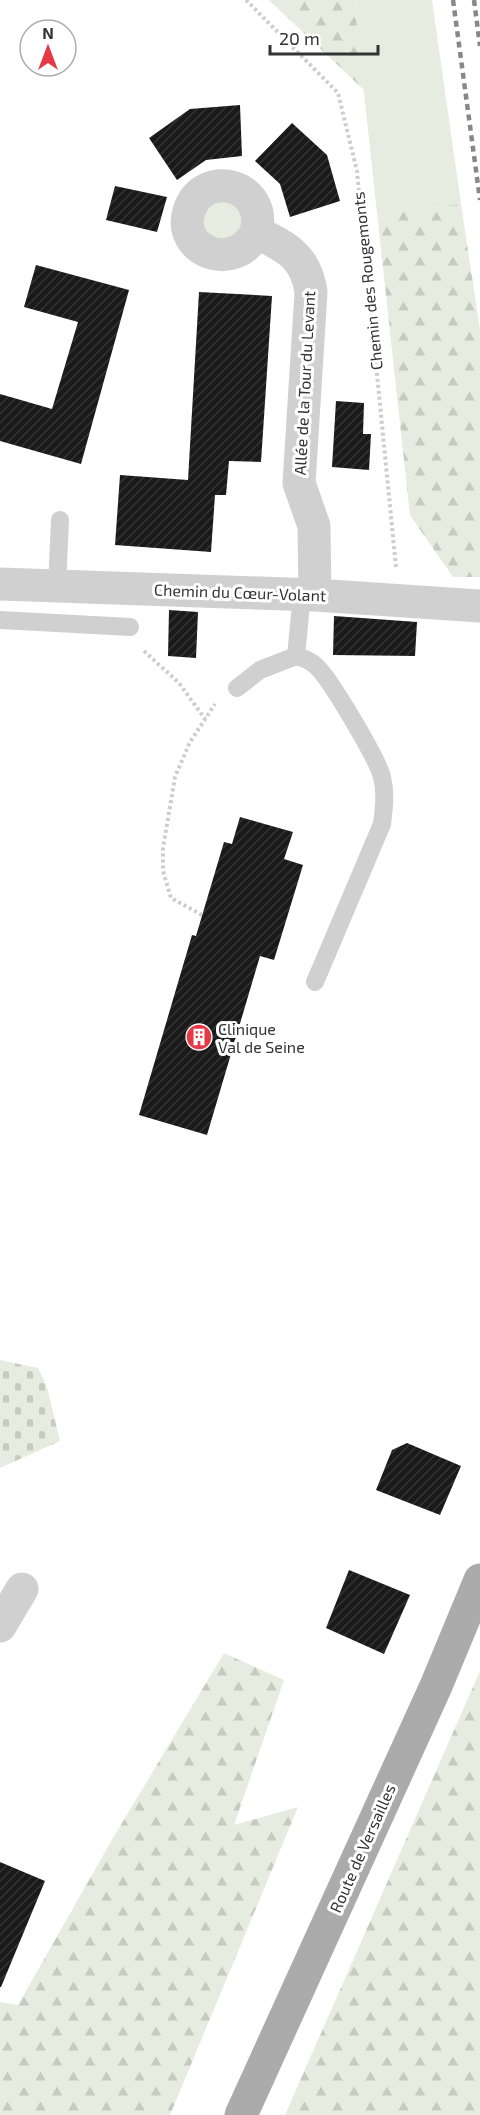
<svg xmlns="http://www.w3.org/2000/svg" width="480" height="2115" viewBox="0 0 480 2115" font-family="'Exo 2',sans-serif">
	<style>
		.grass { fill: #e6ecdf }
		.forest { fill: url(#forest-firs) }
		.cemetery { fill: url(#cemetery-stones) }
		.building { fill: url(#building-hatch) }
		.lines { fill: none; stroke-linecap: round; stroke-linejoin: round }
		.path { stroke: #cdcdcd; stroke-width: 4; stroke-dasharray: 3 3; stroke-linecap: butt }
		.service { stroke: #d0d0d0; stroke-width: 18 }
		.minor { stroke: #d0d0d0; stroke-width: 33 }
		.primary { stroke: #ababab; stroke-width: 33 }
		.rail { stroke: #888; stroke-width: 4.5; stroke-dasharray: 6 4.5; stroke-linecap: butt }
		.labels { text-anchor: middle; dominant-baseline: central; stroke-width: 6; stroke-linejoin: round; paint-order: stroke }
		.street-label { font-size: 16px; fill: #333; stroke: #fff }
		.poi-label { font-size: 16px; fill: #333; stroke: #fff; text-anchor: start }
	</style>
	<defs>
		<pattern id="forest-firs" width="22" height="20" patternUnits="userSpaceOnUse" patternTransform="scale(1.5)"><rect width="22" height="20" fill="#e6ecdf"/><path d="M5 1l3.5 6h-7zM16 11l3.5 6h-7z" fill="#c6cbc0"/></pattern>
		<pattern id="cemetery-stones" width="16" height="16" patternUnits="userSpaceOnUse" patternTransform="scale(1.5)"><rect width="16" height="16" fill="#e6ecdf"/><path d="M2 7V4a2 2 0 0 1 4 0v3zM10 15v-3a2 2 0 0 1 4 0v3z" fill="#c6cbc0"/></pattern>
		<pattern id="building-hatch" width="6" height="6" patternUnits="userSpaceOnUse" patternTransform="scale(1.5)"><rect width="6" height="6" fill="#1a1a1a"/><path d="M-1 1l2-2M0 6l6-6M5 7l2-2" fill="none" stroke="#333"/></pattern>
	</defs>
	<rect width="100%" height="100%" fill="#fff"/>
	<path class="grass" d="M354 0H432L461 204 377 213Z
		M215 197 244 207 241 237 211 243 198 214Z"/>
	<path class="forest" d="M269 0H354L364 90Z
		M461 204 480 330V577H453L410 515 377 213Z
		M224 1653 284 1680 234 1825 298 1807 170 2115H0V2002L18 2005 113 1838Z
		M480 1671V2115H285Z"/>
	<path class="cemetery" d="M0 1360 38 1368 47 1387 60 1441 0 1468Z"/>
	<path class="building" d="M240 105 242 156 206 160 177 180 149 138 190 109Z
		M292 123 327 155 340 201 290 217 280 184 255 161Z
		M115 186 167 197 157 232 106 220Z
		M36 265 129 290 81 464 0 441V394L52 409 78 322 24 307Z
		M199 292 272 296 261 462 229 461 226 495H215L211 552 115 545 120 475 188 480Z
		M336 401 364 403 363 434H371L369 470 332 467Z
		M169 610 198 612 196 658 168 656Z
		M334 616 417 622 415 656 333 655Z
		M240 817 293 832 284 859 303 865 274 960 260 956 207 1135 139 1115 192 935 196 936 224 842 232 844Z
		M407 1443 461 1466 440 1515 376 1490 392 1450Z
		M349 1570 410 1595 384 1654 326 1628Z
		M0 1862 45 1881 1 1987H0Z"/>
	<g class="lines">
		<path class="path" d="M246 0 338 93 357 171 396 567
			M144 651 179 683 205 719
			M202 915 171 898 163 871V848L175 777 190 742 215 704"/>
		<path class="service" d="M57 586 60 520
			M302 594 296 656C304 658 310 660 316 666 330 678 378 760 382 777 386 793 384 808 382 824L315 982
			M0 620 130 627
			M237 688 260 670 296 656"/>
		<path class="minor" d="M256 232C236 274 176 252 189 211 203 167 269 185 256 232 286 247 306 256 311 292L299 483 314 526 315 595
			M0 584 315 595 480 606
			M0 1626 22 1589"/>
		<path class="primary" d="M241 2115 436 1686 480 1580"/>
		<path class="rail" d="M453 0 480 200
			M474 0 480 46"/>
	</g>
	<defs>
		<symbol id="building-disc" viewBox="-11 -11 22 22"><circle r="9.5" fill="#e63946" stroke="#fff"/><path d="M-4-6H4V6H1V3H-1V6H-4ZM-2.5-4.3h1.7v1.8h-1.7ZM.8-4.3h1.7v1.8H.8ZM-2.5-1h1.7V.8h-1.7ZM.8-1h1.7V.8H.8Z" fill="#fff"/></symbol>
	</defs>
	<g fill-rule="evenodd">
		<use href="#building-disc" x="184" y="1022" width="30" height="30"/>
	</g>
	<g class="labels">
		<g class="street-label">
			<text transform="translate(367 281) rotate(-96)">Chemin des Rougemonts</text>
			<text transform="translate(304 383) rotate(-87)">Allée de la Tour du Levant</text>
			<text transform="translate(240 592) rotate(2)">Chemin du Cœur-Volant</text>
			<text transform="translate(362 1848) rotate(-66)">Route de Versailles</text>
		</g>
		<g class="poi-label">
			<text x="218" y="1028">Clinique<tspan x="218" dy="18">Val de Seine</tspan></text>
		</g>
	</g>
	<g transform="translate(48 48)"><circle r="28" fill="#ffffff" stroke="#adadad" stroke-width="1.5"/>
	<path d="M0-4.5L10 22L0 15L-10 22Z" fill="#e63946"/>
	<text y="-9" font-size="16" font-weight="bold" text-anchor="middle" fill="#333333">N</text>
	</g>
	<path d="M270 45v9h108v-9" fill="none" stroke="#333333" stroke-width="3"/>
	<text x="279" y="45" font-size="18" fill="#333333" stroke="#ffffff" stroke-width="4.5" paint-order="stroke">20 m</text>
</svg>
